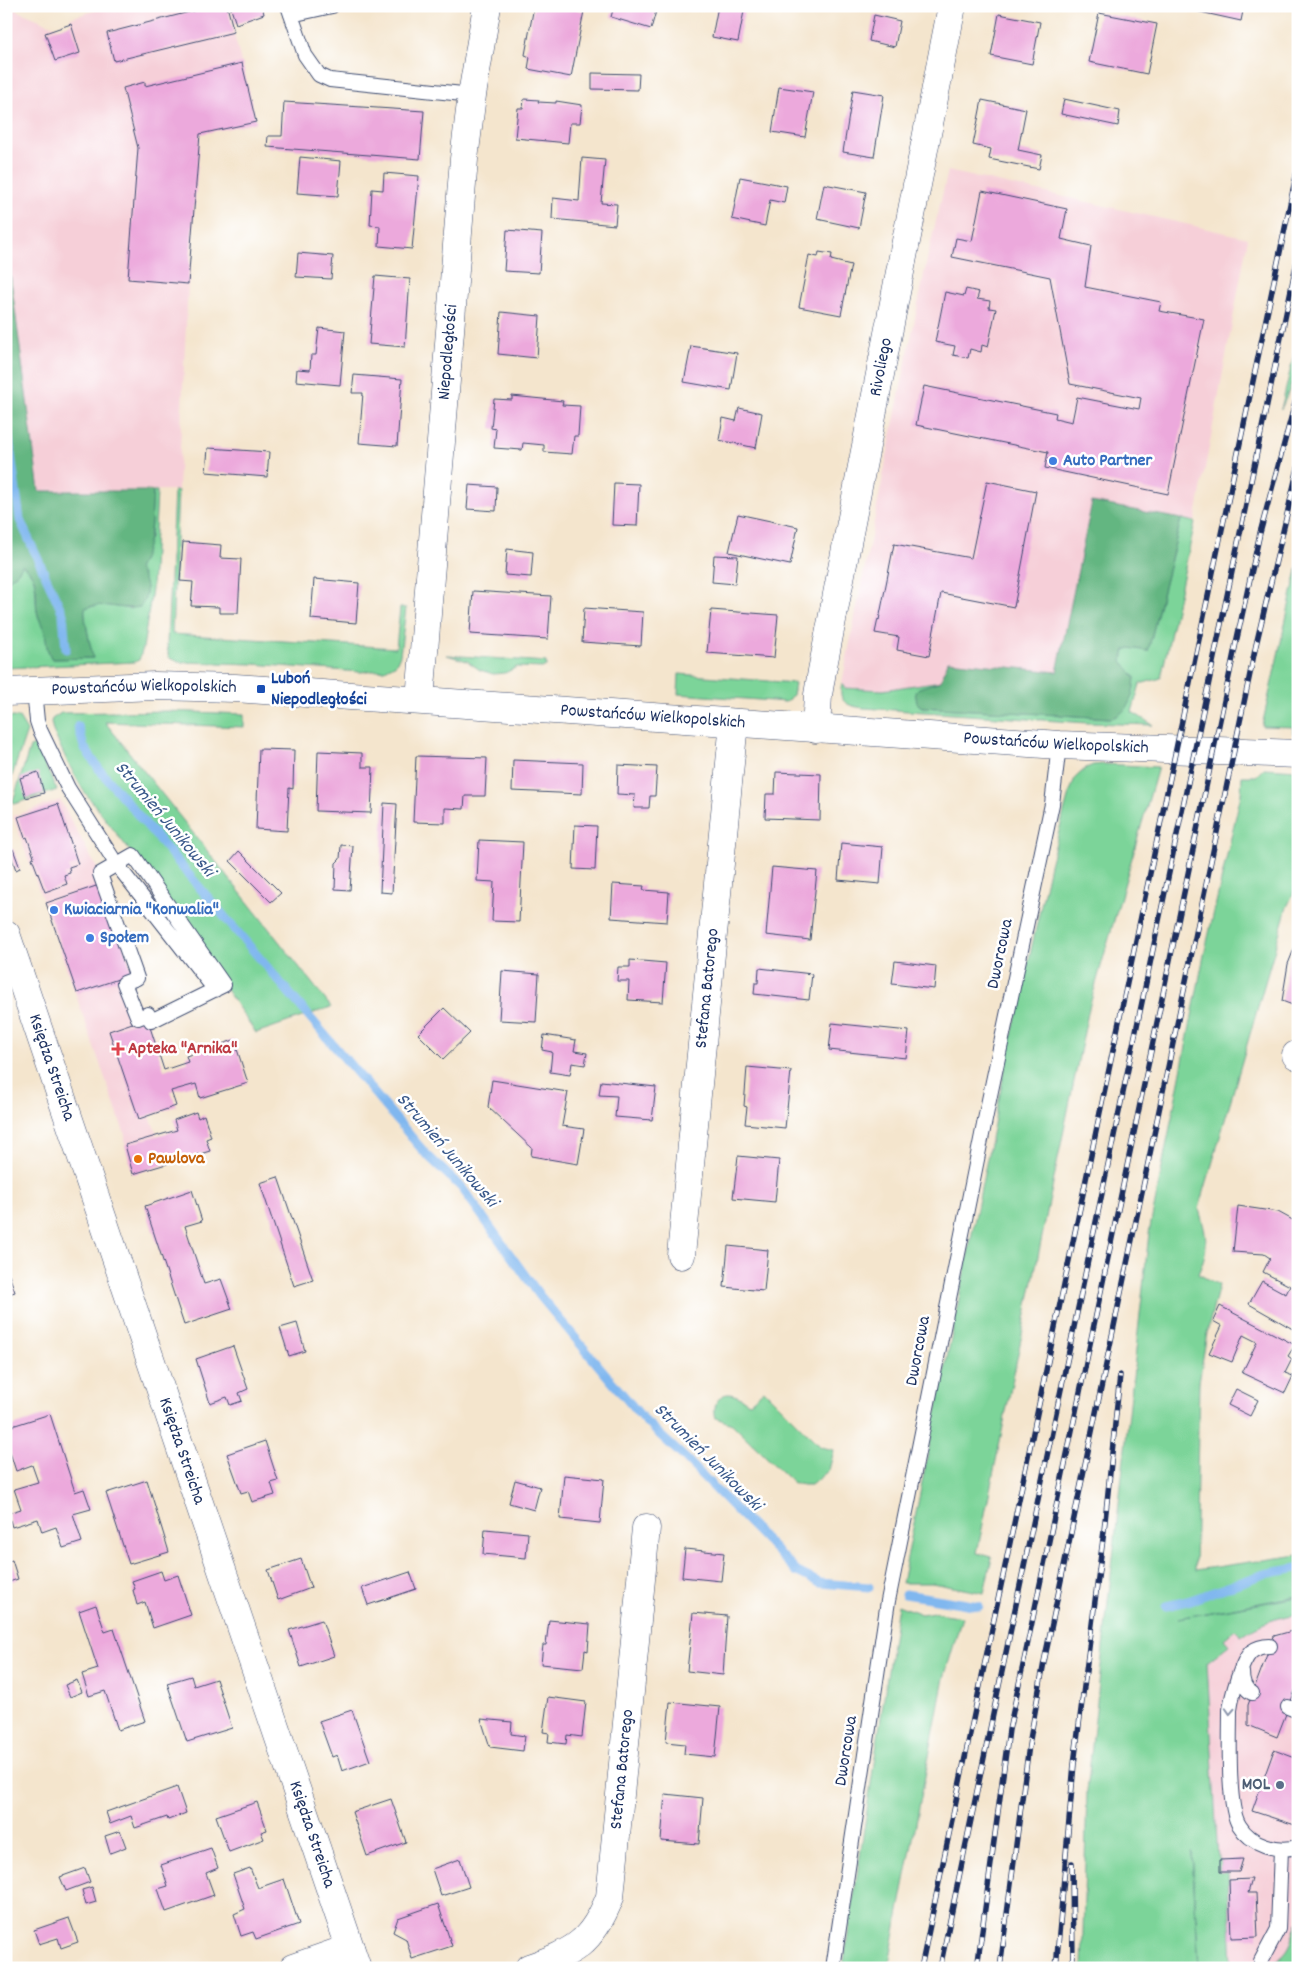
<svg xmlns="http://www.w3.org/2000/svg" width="1304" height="1974" viewBox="0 0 1304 1974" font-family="Dekko,sans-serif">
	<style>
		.built { fill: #f6cfd8 }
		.green { fill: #7bd499; stroke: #4b827c }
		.forest { fill: #64b681; stroke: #407270 }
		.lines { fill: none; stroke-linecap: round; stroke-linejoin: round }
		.stream { stroke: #80b7ef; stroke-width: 9 }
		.building { fill: #eca9dc }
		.service-casing { stroke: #3c4a6f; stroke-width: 16 }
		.minor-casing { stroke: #3c4a6f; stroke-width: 29 }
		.tertiary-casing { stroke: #3c4a6f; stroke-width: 29 }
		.service { stroke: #fff; stroke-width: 14 }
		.minor { stroke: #fff; stroke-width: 28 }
		.tertiary { stroke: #fff; stroke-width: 28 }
		.rail-casing { stroke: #1b2f5e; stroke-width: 5.5 }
		.rail { stroke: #fff; stroke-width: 4; stroke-dasharray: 11; stroke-linecap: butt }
		.oneway { stroke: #8d97ae }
		.shop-dot { fill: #3f7fe0; stroke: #fff; stroke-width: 2 }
		.transit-dot { fill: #1a4fb4; stroke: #fff; stroke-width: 2 }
		.health-dot { fill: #e0444e; stroke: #fff; stroke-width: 2 }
		.food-dot { fill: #e8710a; stroke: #fff; stroke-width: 2 }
		.service-dot { fill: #5c6f8a; stroke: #fff; stroke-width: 2 }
		.labels { text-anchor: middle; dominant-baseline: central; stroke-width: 5; stroke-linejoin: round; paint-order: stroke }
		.street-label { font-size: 18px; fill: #1b2f5e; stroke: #fff }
		.shop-label { font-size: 18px; font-weight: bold; fill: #366cbe; stroke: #fff; text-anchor: start }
		.transit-label { font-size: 18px; font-weight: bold; fill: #164399; stroke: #fff; text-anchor: start }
		.health-label { font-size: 18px; font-weight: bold; fill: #be3a42; stroke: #fff; text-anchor: start }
		.food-label { font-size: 18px; font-weight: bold; fill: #c56008; stroke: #fff; text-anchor: start }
		.service-label { font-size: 18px; font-weight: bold; fill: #4e5e75; stroke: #fff; text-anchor: end }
		.water-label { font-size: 19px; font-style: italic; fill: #39588a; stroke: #fff }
	</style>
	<rect width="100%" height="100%" fill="#fff"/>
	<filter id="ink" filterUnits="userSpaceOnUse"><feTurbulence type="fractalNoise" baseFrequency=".02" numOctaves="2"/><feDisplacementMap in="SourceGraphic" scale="10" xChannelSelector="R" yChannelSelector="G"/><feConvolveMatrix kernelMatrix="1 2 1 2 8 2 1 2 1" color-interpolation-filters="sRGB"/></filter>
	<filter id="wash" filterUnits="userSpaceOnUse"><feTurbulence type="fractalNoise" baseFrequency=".0096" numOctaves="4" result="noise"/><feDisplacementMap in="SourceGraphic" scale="20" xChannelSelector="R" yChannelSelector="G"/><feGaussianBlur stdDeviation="1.12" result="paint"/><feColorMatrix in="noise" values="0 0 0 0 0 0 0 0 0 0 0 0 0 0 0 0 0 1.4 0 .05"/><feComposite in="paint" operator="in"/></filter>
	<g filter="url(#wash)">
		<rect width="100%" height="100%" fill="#f4e5cd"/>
		<path class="built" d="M6 6 59 28 71 24 70 18 110 6H227L256 122 200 134 188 284 178 490 39 491 6 242Z
			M948 171 1248 238 1195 522 1092 502 1057 673 948 661 941 681 883 690 843 688 842 683 894 421 929 250Z
			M60 800 100 874 124 983 147 1018 109 1032 138 1119 150 1116 157 1135 125 1145V1135L13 816Z
			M1298 1596 1179 1619 1199 1968 1178 1618Z
			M1298 1614V1923L1288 1951 1284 1956 1273 1963V1968H1232L1228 1872H1220L1218 1860 1207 1662 1229 1645 1224 1639 1235 1630 1241 1636 1252 1628 1272 1619Z"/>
		<path class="green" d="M1298 338C1298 369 1294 381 1281 409Z
			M153 491H157L152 589 143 648 139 660 135 662 6 668V582L18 572 22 565C40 577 34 592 37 611 38 619 43 625 45 633 47 642 46 650 52 659L93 658C91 648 83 615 85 608 101 602 115 607 131 609L143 576 138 569 150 537Z
			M174 491H178L172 634 396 648 400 608H406L400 655 396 664 385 670 360 672 253 664 180 662 169 658 167 645Z
			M1181 519 1195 522 1161 678 1140 684 1132 712 1153 725 1087 723 864 708C848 706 837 703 842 683L844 688 883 690 941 681 917 703 922 707 1111 718 1134 685 1135 677 1122 661 1125 650 1130 648 1148 651Z
			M1298 566V733H1293V727L1262 726Z
			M447 655 546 662V666L542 668 517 667 505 673 493 674 480 670 467 661Z
			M679 674 795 683 793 695 786 702 678 694Z
			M167 711 244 714V727L105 722 331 1007 256 1033 133 855 83 790 68 763 53 731 51 722 52 719 61 713Z
			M6 716 19 718 27 731 6 794Z
			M35 745 57 790 14 804 13 801 30 747Z
			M1104 764 1158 767 1089 1008 977 1553 992 1557 984 1593 932 1583H902L1010 1044 1050 865 1068 797 1075 778 1086 768 1093 765Z
			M1264 768 1298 770V884L1287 907 1199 1209C1207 1238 1210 1246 1198 1274L1219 1285 1207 1333 1199 1382 1195 1570 1298 1555V1596L1178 1618 1298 1597V1614C1276 1618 1259 1623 1241 1636L1235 1630 1224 1639 1229 1645 1207 1662 1218 1860H1220V1872H1228L1232 1968H1199L1192 1852 1199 1968H1082L1087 1791 1149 1233 1204 955 1241 794 1242 776H1256Z
			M764 1390 821 1447 834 1450 829 1470 811 1485H803L793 1483 732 1424 716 1418C712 1406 719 1390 734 1395 739 1396 744 1400 749 1403Z
			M898 1605 921 1614 934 1612 962 1617 944 1678 888 1968H843Z
			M1298 1923V1968H1273L1272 1963C1291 1952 1291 1942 1298 1923Z"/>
		<path class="forest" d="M6 242 39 491H153C151 518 152 545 138 569 147 582 150 594 140 607 121 611 104 601 85 608 83 615 91 648 93 658L52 659C46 650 47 642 45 633 43 625 38 619 37 611 35 593 40 576 22 565L18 572 6 582V513L9 510V501L6 495Z
			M1092 502 1181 519 1148 651 1130 648 1125 650 1122 661 1135 677C1134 693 1129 714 1111 718L922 707 917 703 915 692 919 688 941 681 948 661 1057 672Z"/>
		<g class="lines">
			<path class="stream" d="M6 418 20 520 63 614 66 649
				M78 726 84 747 99 769 425 1153 462 1188 540 1296 645 1421 685 1458 797 1572 820 1583 869 1587
				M905 1594 979 1606
				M1166 1606 1188 1601 1264 1574 1298 1568"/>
		</g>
		<g id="blocks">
			<path class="building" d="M213 6H227L234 32 114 61 107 33Z
				M230 6H262L264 14 236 24Z
				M534 6H561L584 11 571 77 528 69 530 57 525 55Z
				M614 6H641L656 11 651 29 611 17Z
				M718 6H745L738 42 712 37Z
				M1173 6H1244L1241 21Z
				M1099 13 1157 24 1147 74 1089 62Z
				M999 14 1040 22 1032 64 991 56Z
				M874 15 900 21 895 47 869 41Z
				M71 24 80 53 55 61 45 33Z
				M242 63 256 122 200 134 188 284 128 279 138 148 123 88 145 82V86Z
				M592 73 639 74 638 90 592 89Z
				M779 87 813 92 805 137 772 132Z
				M853 90 884 95 874 157 843 152Z
				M524 99 539 100 538 102 556 103V101L582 105 580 123H570L568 143 515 138 518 108H523Z
				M1064 99 1120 111 1118 126 1061 114Z
				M982 100 1026 109 1018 150 1042 155 1039 169 989 159 991 149 973 145Z
				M284 102 424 111 420 159 267 147 268 136H282Z
				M300 157 341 161 338 196 297 193Z
				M582 158 605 160 601 203 617 204 615 225 552 219 553 198 579 201Z
				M384 173 419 176 412 249 379 246 380 226 370 225 372 189 383 190Z
				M740 177 787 186 784 203 770 200 765 226 732 219Z
				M824 184 866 192 859 228 817 219Z
				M982 191 1067 209 1061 239 1091 246 1085 287 1161 302 1159 311 1204 319 1168 494 1045 468 1048 452 916 425 924 386 1056 413 1055 418 1072 422 1077 397 1139 409 1141 398 1070 384 1050 277 952 257 956 238 972 241Z
				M507 230 542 233 539 273 504 271Z
				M819 252 832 254 831 260 851 265 841 315 799 307 809 255 818 257Z
				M298 253 333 256 331 279 296 277Z
				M375 276 410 279 405 347 369 344Z
				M966 289 979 292 977 299 990 301 989 308 996 309 988 347 982 345 981 352 970 349 968 358 953 355 955 346 935 342 945 292 964 296Z
				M501 312 540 316 537 358 498 354Z
				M319 328 345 331 340 385 296 381 297 369 310 370 311 355H316Z
				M691 346 737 353 731 390 684 382Z
				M354 375 402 379 397 446 359 443 363 393H352Z
				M512 396 563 401 562 405 580 406 578 436H574L572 454 544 452V445L523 443 522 450 494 448 496 429 491 428 494 399 512 400Z
				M739 408 762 413 756 448 719 440 723 418 736 421Z
				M208 448 269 452 267 477 206 472Z
				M987 481 1036 491 1014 607 941 593 929 656 897 650 899 637 875 633 878 619 879 620 894 544 971 558Z
				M614 483 639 484 637 526 612 525Z
				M469 485 497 487 496 511 467 509Z
				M738 514 798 527 790 565 729 552Z
				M183 542 221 545 220 558 241 559 238 613H219V607L191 606 193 582 180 581Z
				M507 549 533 552 531 577 505 575Z
				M714 555 738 556 735 584 712 582Z
				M314 579 359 583 356 623 311 619Z
				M473 591 551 596 548 639 470 634Z
				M584 608 643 612 641 646 582 642Z
				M711 610 778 615 774 658 707 653Z
				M259 749 294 750 293 789 289 788 287 831 256 829Z
				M318 751 362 753V767H373L371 813 316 811Z
				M416 756 487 758 485 796H465L464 809 445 808V823L413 822Z
				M513 760 583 763 582 794 512 791Z
				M618 765 657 767 655 796H650L649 808H634L635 795 617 794Z
				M38 772 44 793 26 798 20 778Z
				M776 772 821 774 820 820 765 818 766 794H775Z
				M384 803 397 804 392 893 380 892Z
				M58 804 78 864 69 867 70 873 64 875 67 884 45 892 32 858 34 857 27 837 25 838 18 817Z
				M575 825 597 826 595 870 573 869Z
				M479 840 523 842 519 922 492 921 494 882 477 881Z
				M841 843 883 847 880 884 838 880Z
				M341 845 353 846 350 890 335 889 336 863 340 859Z
				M13 849 20 868 16 870 9 850Z
				M239 851 281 893 271 902 230 861Z
				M772 867 817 871 810 940 766 935Z
				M102 884 133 974 77 993 46 903Z
				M613 884 644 886 643 890 669 892 667 922 611 918Z
				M1298 939V1007L1282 1001 1288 964Z
				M630 960 666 963 663 1002 628 1000 629 981H617L618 967H630Z
				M895 961 936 966 934 989 892 984Z
				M759 968 812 974 809 1000 754 994 755 983H758Z
				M502 971 539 974 536 1022 499 1020Z
				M444 1008 470 1033 443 1059 418 1034Z
				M147 1018 164 1070 188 1062 186 1056 234 1040 248 1083 200 1098 196 1084 171 1091 176 1106 139 1119 109 1031Z
				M832 1023 909 1031 906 1058 829 1050Z
				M544 1035 576 1040 574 1051 587 1053 585 1065 572 1063 570 1075 550 1072 552 1052 542 1050Z
				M747 1067 791 1071 785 1128 745 1124 747 1107 744 1106Z
				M492 1080 568 1092 562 1126 584 1129 578 1164 531 1156 532 1148 488 1107Z
				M601 1081 656 1087 652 1120 615 1117 617 1096 599 1095Z
				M196 1112 198 1118 204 1115 211 1137 206 1139 210 1151 133 1174 125 1145 177 1130 174 1120Z
				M738 1156 779 1160 775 1202 733 1198Z
				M278 1177 313 1280 294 1286 260 1183Z
				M192 1190 202 1221 185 1226 204 1284 221 1279 232 1309 184 1325 145 1206Z
				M1238 1206 1278 1212 1298 1223V1332L1249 1304 1262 1281 1286 1294 1290 1286 1263 1272 1270 1258 1264 1254 1233 1252Z
				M728 1246 768 1250 764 1291 724 1287Z
				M6 1266 15 1292 6 1295Z
				M1220 1306 1295 1345 1288 1356 1292 1359 1285 1373 1293 1376 1285 1393 1242 1373 1257 1342 1243 1335 1232 1362 1209 1353 1222 1326 1213 1321Z
				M297 1323 305 1351 289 1356 280 1328Z
				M233 1346 248 1389 239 1393 242 1401 230 1405 227 1397 210 1403 196 1359Z
				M1236 1389 1258 1400 1250 1416 1228 1405Z
				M50 1414 75 1492 84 1489 91 1509 73 1514 82 1542 63 1548 56 1527 42 1532 38 1519 12 1527 8 1513 21 1509 14 1489 38 1482 32 1465 16 1471 6 1440V1428Z
				M265 1441 278 1481 271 1483 275 1495 252 1502 248 1491 241 1493 227 1454Z
				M564 1475 604 1479 600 1523 560 1519Z
				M147 1480 169 1552 129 1564 106 1493Z
				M515 1480 540 1487 534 1510 509 1503Z
				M485 1529 528 1533 526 1558 483 1554Z
				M685 1549 724 1553 721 1581 682 1577Z
				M301 1559 311 1588 278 1600 268 1570Z
				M12 1560 18 1579 6 1583V1562Z
				M161 1571 164 1580 178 1575 191 1615 153 1628 145 1602 137 1605 133 1590 135 1589 132 1581Z
				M410 1572 416 1589 368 1605 362 1588Z
				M96 1605 105 1632 114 1629 145 1721 118 1730 105 1691 89 1696 82 1674 98 1669 79 1611Z
				M693 1613 727 1616 723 1675 687 1671Z
				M322 1620 334 1656 301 1667 289 1630Z
				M549 1620 590 1624 588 1651 585 1650 583 1668 541 1664 543 1645H546Z
				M1292 1631 1298 1633V1683L1277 1737 1248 1725V1705L1274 1636Z
				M191 1676 194 1686 216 1679 232 1728 187 1742 167 1683Z
				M77 1680 82 1692 70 1697 65 1685Z
				M548 1697 586 1702 582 1737 567 1735 566 1744 548 1742 549 1733 543 1732Z
				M670 1702 720 1707 715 1757 684 1754 685 1744 666 1742Z
				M352 1710 370 1761 342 1771 337 1755 332 1757 319 1721Z
				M481 1719 512 1722 511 1734 525 1736 523 1751 490 1747Z
				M1274 1750 1298 1759V1826L1252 1811Z
				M177 1787 186 1813 168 1820 167 1817 135 1828 131 1816 110 1824 106 1812Z
				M665 1794 703 1798 699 1844 661 1841Z
				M391 1799 406 1842 367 1856 352 1812Z
				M257 1802 267 1830 261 1832 264 1839 229 1852 216 1816Z
				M120 1831 126 1847 110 1853 105 1836Z
				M211 1848 218 1868 206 1873 214 1895 166 1912 158 1889 168 1886 161 1865Z
				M460 1859 469 1887 441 1896 432 1869Z
				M1243 1859 1239 1872H1220V1860Z
				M85 1868 90 1882 66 1891 60 1877Z
				M250 1868 258 1888 284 1879 299 1924 256 1939 253 1932 241 1936 234 1914 245 1909 233 1874Z
				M1252 1879 1248 1893H1256L1258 1937 1231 1938 1229 1880Z
				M92 1887 96 1902 86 1905 82 1890Z
				M438 1904 452 1946 412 1959 406 1939 393 1932 398 1918Z
				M69 1918 78 1942 61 1948 58 1938 39 1944 34 1930Z"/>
		</g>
	</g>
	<g filter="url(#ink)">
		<use href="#blocks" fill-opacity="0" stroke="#3c4a6f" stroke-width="1"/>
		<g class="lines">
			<defs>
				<path id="service" d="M288 6 305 55 319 75 330 80 472 95
					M291 15 332 6
					M34 690 37 721 40 730 68 788 117 865 215 990
					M133 855 224 985 151 1021 148 1014 138 1018 124 983 137 978 100 874Z
					M1270 1646C1264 1646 1256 1648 1251 1652 1241 1662 1232 1695 1230 1710 1230 1735 1227 1806 1239 1825 1251 1845 1277 1852 1298 1847
					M1242 1672C1242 1681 1244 1689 1252 1693
					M1288 1707 1298 1711
					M833 1968 888 1601 989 1100 1052 804 1059 745
					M1261 1968V1961L1278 1929 1281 1849"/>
				<g id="minor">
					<path id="s1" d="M420 700 464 159 472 95 487 6"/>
					<path id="s2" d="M816 729 818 695 822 671 952 6"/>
					<path d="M1296 1055 1298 1056"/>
					<path id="s3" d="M681 1255 734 723"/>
					<path d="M293 1968 350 1948"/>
					<path id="s4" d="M529 1968C574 1952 592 1943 610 1897L646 1528"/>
				</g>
				<g id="tertiary">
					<path id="s5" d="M6 692 155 686 235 688 1059 745 1298 754"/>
					<path id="s6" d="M6 934 357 1968"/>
				</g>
			</defs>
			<use href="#service" class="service-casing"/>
			<use href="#minor" class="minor-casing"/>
			<use href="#tertiary" class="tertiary-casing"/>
			<use href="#service" class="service"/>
			<use href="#minor" class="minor"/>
			<use href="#tertiary" class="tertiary"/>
			<defs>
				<path id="rail" d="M1072 1863 1073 1968
					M921 1968 1298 166
					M940 1968 1298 256
					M977 1968 1009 1730 1025 1656 1236 643 1260 533 1298 392
					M1000 1968 1029 1745 1044 1662 1256 645 1298 468
					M1056 1968 1074 1764 1104 1531 1120 1375"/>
			</defs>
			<use href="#rail" class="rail-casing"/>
			<use href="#rail" class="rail"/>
		</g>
		<defs><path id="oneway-chevron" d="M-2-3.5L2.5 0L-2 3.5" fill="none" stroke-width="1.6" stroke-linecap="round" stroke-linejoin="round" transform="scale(1.25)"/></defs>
		<use class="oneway" href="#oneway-chevron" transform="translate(1230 1711) rotate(93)"/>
	</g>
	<g class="shop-dot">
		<circle cx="1053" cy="461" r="5"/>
		<circle cx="54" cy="910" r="5"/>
		<circle cx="90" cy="938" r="5"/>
	</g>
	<rect class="transit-dot" x="256" y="684" width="10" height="10" rx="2.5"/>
	<path class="health-dot" d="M115.5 1041.5h5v5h5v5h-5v5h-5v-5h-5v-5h5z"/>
	<circle class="food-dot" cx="138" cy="1159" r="5"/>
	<circle class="service-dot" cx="1280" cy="1785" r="5"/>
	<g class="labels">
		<g class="street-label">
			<text stroke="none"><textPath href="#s1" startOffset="349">Niepodległości</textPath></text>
			<text stroke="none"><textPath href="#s2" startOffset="368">Rivoliego</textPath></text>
			<text stroke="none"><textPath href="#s5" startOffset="138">Powstańców Wielkopolskich</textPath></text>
			<text stroke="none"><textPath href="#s5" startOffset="648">Powstańców Wielkopolskich</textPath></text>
			<text stroke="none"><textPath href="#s5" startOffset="1052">Powstańców Wielkopolskich</textPath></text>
			<text transform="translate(1001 954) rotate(-78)">Dworcowa</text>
			<text stroke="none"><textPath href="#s3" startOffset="268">Stefana Batorego</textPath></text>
			<text stroke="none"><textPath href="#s6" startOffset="141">Księdza Streicha</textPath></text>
			<text transform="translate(919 1351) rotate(-79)">Dworcowa</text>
			<text stroke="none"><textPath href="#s6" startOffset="546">Księdza Streicha</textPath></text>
			<text transform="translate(847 1751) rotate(-81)">Dworcowa</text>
			<text stroke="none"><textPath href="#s4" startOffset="241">Stefana Batorego</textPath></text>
			<text stroke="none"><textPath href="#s6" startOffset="951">Księdza Streicha</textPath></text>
		</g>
		<g class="shop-label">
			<text x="1063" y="461">Auto Partner</text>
			<text x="64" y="910">Kwiaciarnia "Konwalia"</text>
			<text x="100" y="938">Społem</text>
		</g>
		<g class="transit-label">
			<text x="271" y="679">Luboń<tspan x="271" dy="21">Niepodległości</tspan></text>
		</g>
		<g class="health-label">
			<text x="128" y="1049">Apteka "Arnika"</text>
		</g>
		<g class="food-label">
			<text x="148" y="1159">Pawlova</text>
		</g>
		<g class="service-label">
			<text x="1270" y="1785">MOL</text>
		</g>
		<g class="water-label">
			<text transform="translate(164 820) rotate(50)">Strumień Junikowski</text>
			<text transform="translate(446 1151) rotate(49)">Strumień Junikowski</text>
			<text transform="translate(707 1458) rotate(45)">Strumień Junikowski</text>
		</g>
	</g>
	<rect width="1304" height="1974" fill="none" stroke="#fff" stroke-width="25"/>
</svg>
